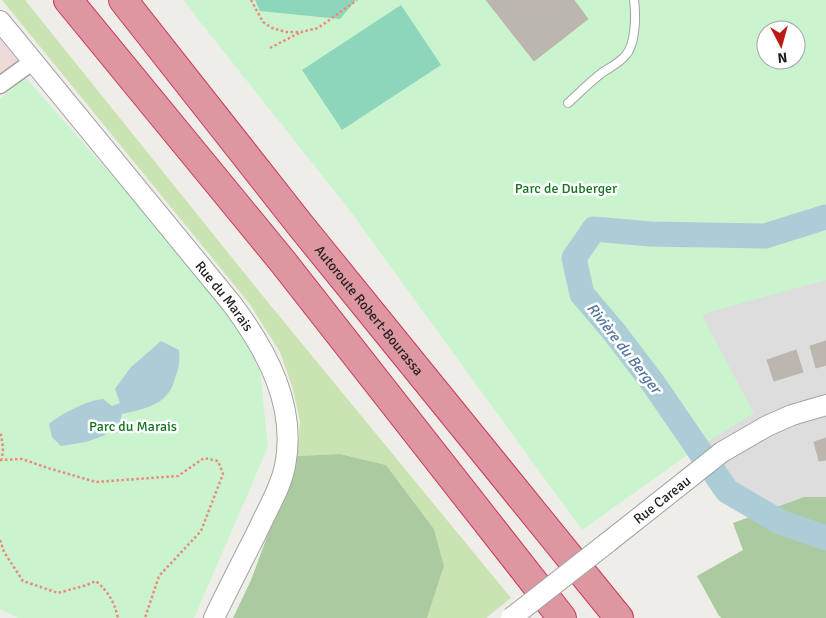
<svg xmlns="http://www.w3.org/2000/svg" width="826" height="618" viewBox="0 0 826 618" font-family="Signika,sans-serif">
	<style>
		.residential { fill: #ddd }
		.commercial { fill: #eedad8 }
		.grass { fill: #c9e4b2 }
		.forest { fill: #abcaa0 }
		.park { fill: #c9f4ce; fill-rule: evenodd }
		.pitch { fill: #8dd6bc }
		.water { fill: #accdd8 }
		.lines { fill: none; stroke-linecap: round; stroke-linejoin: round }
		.river { stroke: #accdd8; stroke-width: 25 }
		.building { fill: #bcb6b0; stroke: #bfb4ab }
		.service-casing { stroke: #a3a3a3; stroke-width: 10 }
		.minor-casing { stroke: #a3a3a3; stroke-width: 19 }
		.tertiary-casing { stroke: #a3a3a3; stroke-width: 22 }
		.motorway-casing { stroke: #ca3764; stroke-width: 30 }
		.path { stroke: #ec8a7b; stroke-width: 2.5; stroke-dasharray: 2.5 2.5; stroke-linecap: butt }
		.service { stroke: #fff; stroke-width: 8 }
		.minor { stroke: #fff; stroke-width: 16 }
		.tertiary { stroke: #fff; stroke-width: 20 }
		.motorway { stroke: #de96a1; stroke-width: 28 }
		.tertiary-bridge-casing { stroke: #a3a3a3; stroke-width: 22; stroke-linecap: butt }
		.tertiary-bridge { stroke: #fff; stroke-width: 20 }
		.labels { text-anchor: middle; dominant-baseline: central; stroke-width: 5; stroke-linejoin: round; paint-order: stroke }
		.park-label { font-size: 14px; fill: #177422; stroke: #fff }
		.street-label { font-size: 14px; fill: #1f1f1f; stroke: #fff }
		.water-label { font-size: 15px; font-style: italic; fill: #52769f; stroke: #fff }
	</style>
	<rect width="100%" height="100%" fill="#efede7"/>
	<path class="residential" d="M826 217V501L772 508 700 458 653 383 594 229Z"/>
	<path class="commercial" d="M0 21 32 62 0 85Z"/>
	<path class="grass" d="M2 0H25L262 295 511 598 486 618H427L444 566 434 529 386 465 340 454 297 456 300 422 293 389 280 352 249 303Z"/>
	<path class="forest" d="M340 454 386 465 434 529 444 566 427 618H233L251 580 297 456Z
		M804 497H826V618H722L719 616 697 576 743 550 733 523Z"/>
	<path class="park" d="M184 0H826V280L713 311 702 316 754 413 690 453 582 530 348 208 201 23ZM766 30H796V60H766Z
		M25 77 164 234 235 319 260 371 268 447 194 618H18L0 609V99Z"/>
	<path class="pitch" d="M255 0H356L340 19 260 11Z
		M401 5 441 65 342 130 302 70Z"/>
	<path class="water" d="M161 341 179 350C180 360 179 369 175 378 174 382 173 386 171 389 161 407 139 410 122 414L119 426 103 436 86 442 61 446 52 437 49 424C63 413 85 401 103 399L112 406 120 403 115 389 130 368Z"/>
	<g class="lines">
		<path class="river" d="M826 217 765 236 650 234 594 229 574 258 582 294 615 333 653 383 727 491 780 522 826 538"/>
	</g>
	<path class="building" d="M486 0H574L588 19 534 61Z
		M826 341V365L816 368 810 346Z
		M796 350 803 372 774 381 767 360Z
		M826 438V460L819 461 814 442Z"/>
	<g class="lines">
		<defs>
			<path id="service" d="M568 103C579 93 591 81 603 72 611 67 619 63 625 56 636 45 636 15 634 0"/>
			<path id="minor" d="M0 85 32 62"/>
			<g id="tertiary">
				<path id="s1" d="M0 21 232 304C267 351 297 406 285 466 281 487 269 506 260 526 245 556 229 587 214 618"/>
				<path id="s2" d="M607 543 722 452 767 426 792 415 826 405"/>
			</g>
			<g id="motorway">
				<path d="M68 0 283 262 562 618"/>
				<path id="s3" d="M123 0 301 226 619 618"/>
			</g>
		</defs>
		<use href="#service" class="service-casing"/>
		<use href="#minor" class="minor-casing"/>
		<use href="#tertiary" class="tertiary-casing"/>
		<use href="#motorway" class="motorway-casing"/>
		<path class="path" d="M251 0 263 22 272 28 286 32H301L318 28 357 0
			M270 48 299 33
			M0 434 1 435 3 448 2 459
			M0 460 22 459 48 468 96 482 178 476 204 458 218 461 223 474 201 531 159 576 145 618
			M0 540 4 552 23 581 58 593 87 585 96 581C109 593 114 601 118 618"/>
		<use href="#service" class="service"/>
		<use href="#minor" class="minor"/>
		<use href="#tertiary" class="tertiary"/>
		<use href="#motorway" class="motorway"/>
		<defs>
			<path id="tertiary-bridge" d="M511 618 607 543"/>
		</defs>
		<use href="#tertiary-bridge" class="tertiary-bridge-casing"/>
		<use href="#tertiary-bridge" class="tertiary-bridge"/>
	</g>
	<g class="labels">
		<g class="park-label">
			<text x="566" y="188">Parc de Duberger</text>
			<text x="133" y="426">Parc du Marais</text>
		</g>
		<g class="street-label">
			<text stroke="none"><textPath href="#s1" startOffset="355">Rue du Marais</textPath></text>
			<text stroke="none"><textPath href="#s3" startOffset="396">Autoroute Robert-Bourassa</textPath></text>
			<text stroke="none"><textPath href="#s2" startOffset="70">Rue Careau</textPath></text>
		</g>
		<g class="water-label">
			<text transform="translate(624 348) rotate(52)">Rivière du Berger</text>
		</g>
	</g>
	<g transform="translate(781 45) rotate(174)"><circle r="24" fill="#ffffff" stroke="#a5a5a5"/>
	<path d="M0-4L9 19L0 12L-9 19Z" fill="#bb1a14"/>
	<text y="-8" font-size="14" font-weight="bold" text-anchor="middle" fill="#1f1f1f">N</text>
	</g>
</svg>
